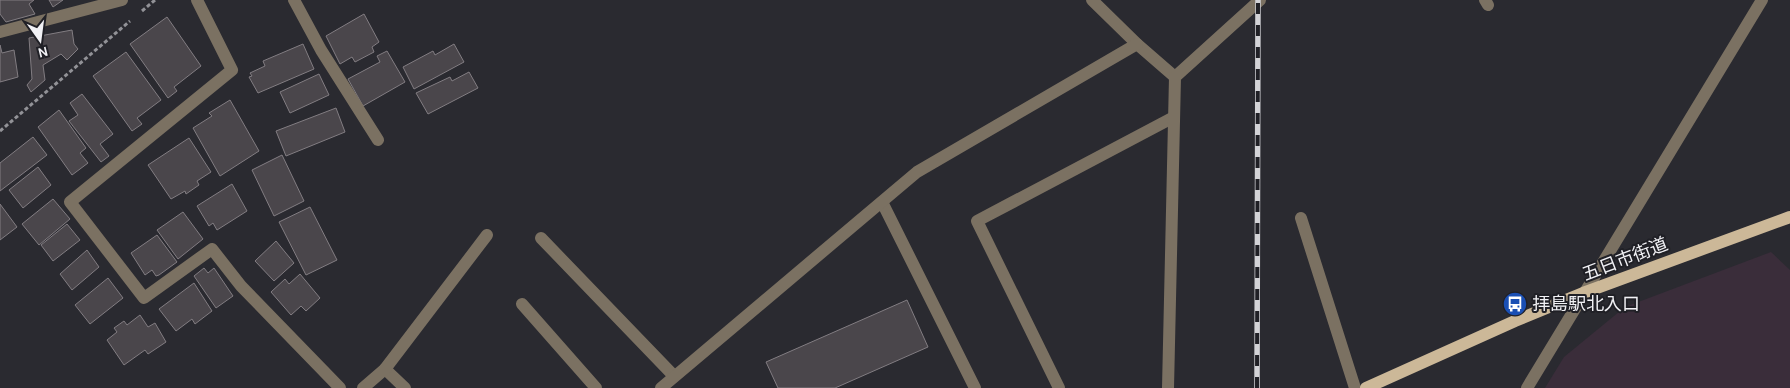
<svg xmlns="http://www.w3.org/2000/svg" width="1790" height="388" font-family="Karla,'Noto Sans JP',sans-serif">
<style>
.commercial{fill:#3a2d3a}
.building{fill:#4a464b;stroke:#827d82}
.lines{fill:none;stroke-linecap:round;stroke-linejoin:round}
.path{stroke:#929297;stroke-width:3;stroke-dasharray:4 2.5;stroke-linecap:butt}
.minor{stroke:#7b7162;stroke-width:12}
.major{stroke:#ccb898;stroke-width:12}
.rail-casing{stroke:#d3d3d7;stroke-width:5.5}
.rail{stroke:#202026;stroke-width:4;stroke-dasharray:11;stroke-linecap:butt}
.labels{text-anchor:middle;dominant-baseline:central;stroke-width:4;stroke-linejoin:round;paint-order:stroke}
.street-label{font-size:18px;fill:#f1f1f5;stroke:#202026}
.poi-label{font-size:18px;fill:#f1f1f5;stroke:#202026;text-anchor:start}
</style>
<rect width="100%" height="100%" fill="#2a2a30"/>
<path class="commercial" d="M1771,252l19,18v118h-245l19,-31 61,-50z"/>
<g class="building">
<path d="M0,0h34l-5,4 6,10 -29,8 -6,-8z"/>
<path d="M49,0h14l-10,7z"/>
<path d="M364,14l15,28 -7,5 2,5 -19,10 -3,-5 -12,7 -14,-28z"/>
<path d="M167,17l34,49 -27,21 3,4 -9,7 -38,-54z"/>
<path d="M72,30l2,14 4,5 -11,11 -6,-6 -18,11 2,15 -14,12 -4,-7 5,-6 -3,-41z"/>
<path d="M303,44l11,25 -56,24 -9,-16 3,-1 -2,-3 15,-7 -2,-5z"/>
<path d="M454,44l10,18 -50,27 -11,-22 30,-16 2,4z"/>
<path d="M0,45l2,8 12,-3 4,27 -18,5z"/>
<path d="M387,51l18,31 -42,24 -15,-27 32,-17 -3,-6z"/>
<path d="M126,52l35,48 -24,18 5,6 -10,7 -39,-55z"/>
<path d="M469,72l9,16 -50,26 -12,-21 34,-16 2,4z"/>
<path d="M319,74l10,21 -39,18 -10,-21z"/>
<path d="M82,94l31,40 -13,10 9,12 -8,6 -32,-41 9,-6 -8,-12z"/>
<path d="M230,100l29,51 -39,25 -27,-48 19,-12 -3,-3z"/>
<path d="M336,108l9,24 -59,24 -10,-25z"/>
<path d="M59,110l27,38 -6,5 8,10 -16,12 -34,-48z"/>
<path d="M33,137l14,18 -47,36v-28z"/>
<path d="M189,138l22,34 -14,9 2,4 -13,9 -1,-3 -14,8 -23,-34z"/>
<path d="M282,155l22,46 -30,15 -22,-46z"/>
<path d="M38,167l13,18 -28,23 -14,-18z"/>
<path d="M232,184l15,27 -30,19 -4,-7 -4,3 -12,-20z"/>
<path d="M53,199l17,20 -31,26 -17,-21z"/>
<path d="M0,204l17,23 -17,13z"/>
<path d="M310,207l27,53 -31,15 -27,-53z"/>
<path d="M183,212l20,27 -25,20 -21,-29z"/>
<path d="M67,224l13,16 -27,21 -12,-16z"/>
<path d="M157,235l20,27 -18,13 -3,1 -4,-6 -7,5 -14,-22z"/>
<path d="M276,241l18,22 -20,18 -19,-20z"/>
<path d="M87,250l12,17 -27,23 -12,-16z"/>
<path d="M204,268l4,5 6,-5 19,28 -17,12 -22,-32z"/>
<path d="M300,274l20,24 -14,13 -5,-5 -10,9 -20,-23 14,-13 4,5z"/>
<path d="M108,278l15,20 -33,26 -15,-19z"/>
<path d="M194,283l18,28 -17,13 -3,-5 -16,12 -17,-22z"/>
<path d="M907,300l21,47 -93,41h-57l-12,-26z"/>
<path d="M140,315l8,12 7,-4 11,19 -18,12 -3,-4 -21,15 -17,-25 10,-8 -3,-4 10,-7 3,4z"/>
</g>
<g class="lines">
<g class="path">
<path d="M142,11l13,-11"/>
<path d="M0,131l130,-110"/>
</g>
<g class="minor">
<path d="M197,0l35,70 -162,132 74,96 68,-49 29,37 99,102"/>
<path d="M294,0l27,50 57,90"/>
<path d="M1092,0l45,44 38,33"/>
<path d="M1485,0l3,5"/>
<path d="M0,32l122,-32"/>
<path d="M882,202l93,186"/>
<path d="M1301,218l54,170"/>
<path d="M541,238l133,138"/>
<path d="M522,304l74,84"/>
<path d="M385,369l20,19"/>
<path d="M363,388l22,-19 102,-134"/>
<path d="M661,388l256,-216 220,-128"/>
<path d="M1059,388l-82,-167 197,-104"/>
<path d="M1168,388l7,-311 85,-77"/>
<path d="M1527,388l235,-388"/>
</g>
<path class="major" d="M1366,388l149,-67 68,-28 207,-76"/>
<g class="rail-casing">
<path id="rail" d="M1257,388l1,-388"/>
</g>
<use href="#rail" class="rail"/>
</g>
<defs>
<g id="bus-disc" transform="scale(1.25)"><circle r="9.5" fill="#1a4fb4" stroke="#202026"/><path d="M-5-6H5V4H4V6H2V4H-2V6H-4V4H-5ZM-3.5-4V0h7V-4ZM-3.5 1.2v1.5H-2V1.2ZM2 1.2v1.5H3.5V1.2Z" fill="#fff"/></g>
</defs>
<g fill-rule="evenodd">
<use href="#bus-disc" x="1515" y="304"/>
</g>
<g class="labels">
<g class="street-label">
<text transform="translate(1625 259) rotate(-21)">五日市街道</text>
</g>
<g class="poi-label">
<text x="1532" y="304">拝島駅北入口</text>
</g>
</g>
<g transform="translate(40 40) rotate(166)" stroke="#202026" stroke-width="4" paint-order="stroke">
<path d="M0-4L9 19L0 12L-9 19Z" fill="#f1f1f5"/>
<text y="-8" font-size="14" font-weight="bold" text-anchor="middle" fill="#f1f1f5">N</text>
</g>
</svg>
